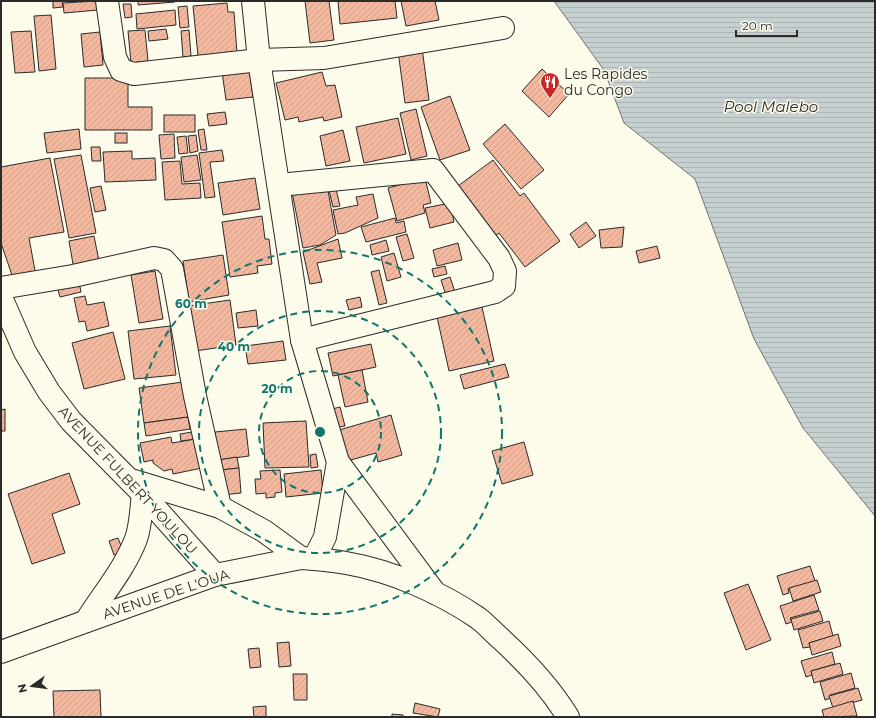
<svg xmlns="http://www.w3.org/2000/svg" width="876" height="718" font-family="Montserrat,sans-serif">
<style>
.water{fill:url(#water-rules);stroke:#74746e}
.building{fill:url(#building-hatch);stroke:#2b2b2b}
.lines{fill:none;stroke-linecap:round;stroke-linejoin:round}
.minor-casing{stroke:#2b2b2b;stroke-width:24}
.major-casing{stroke:#2b2b2b;stroke-width:24}
.minor{stroke:#fdfbea;stroke-width:22}
.major{stroke:#fdfbea;stroke-width:22}
.ring{fill:none;stroke:#0f766e;stroke-width:2;stroke-dasharray:7 5}
.labels{text-anchor:middle;dominant-baseline:central;stroke-width:3;stroke-linejoin:round;paint-order:stroke}
.poi-label{font-size:14px;fill:#2b2b2b;stroke:#fdfbea;text-anchor:start}
.street-label{font-size:14px;fill:#2b2b2b;stroke:#fdfbea}
.water-label{font-size:15px;font-style:italic;fill:#2b2b2b;stroke:#fdfbea}
.centre{fill:#0f766e;stroke:#fdfbea;stroke-width:2}
.ring-label{font-size:12px;text-anchor:middle;font-weight:bold;fill:#0f766e;stroke:#fdfbea;stroke-width:3;stroke-linejoin:round;paint-order:stroke}
</style>
<defs>
<pattern id="water-rules" width="6" height="5" patternUnits="userSpaceOnUse"><rect width="6" height="5" fill="#c7d0d0"/><path d="M0 2.5h6" fill="none" stroke="#abb3b3"/></pattern>
<pattern id="building-hatch" width="6" height="6" patternUnits="userSpaceOnUse"><rect width="6" height="6" fill="#f2b8a0"/><path d="M-1 1l2-2M0 6l6-6M5 7l2-2" fill="none" stroke="#d09e8a"/></pattern>
</defs>
<rect width="100%" height="100%" fill="#fdfbea"/>
<path class="water" d="M554,1h321v515l-72,-88 -49,-89 -59,-160 -71,-56 -20,-53z"/>
<g class="building">
<path d="M53,1h9l1,6 -10,1z"/>
<path d="M97,1l1,9 -34,3 -1,-10z"/>
<path d="M138,1h36l1,1 -37,3z"/>
<path d="M305,1h24l5,39 -24,3z"/>
<path d="M338,1h57l2,17 -57,6z"/>
<path d="M401,1h34l4,19 -33,6z"/>
<path d="M227,3l1,9h6l3,41 -39,3 -5,-50z"/>
<path d="M123,4h8l1,13 -7,1z"/>
<path d="M187,6l2,21 -9,1 -2,-21z"/>
<path d="M175,10l1,15 -39,4 -1,-15z"/>
<path d="M51,15l5,54 -17,2 -5,-55z"/>
<path d="M166,29l2,10 -19,2 -1,-10z"/>
<path d="M145,30l3,31 -17,2 -3,-32z"/>
<path d="M189,30l2,26 -8,1 -2,-26z"/>
<path d="M31,31l4,41 -20,1 -4,-41z"/>
<path d="M100,32l3,33 -19,2 -3,-33z"/>
<path d="M422,48l7,52 -24,3 -7,-52z"/>
<path d="M249,68l4,29 -27,3 -4,-28z"/>
<path d="M542,69l27,25 -20,23 -27,-26z"/>
<path d="M322,72l4,14 9,-1 7,32 -18,4 -1,-4 -24,5 -1,-5 -13,3 -9,-37z"/>
<path d="M85,78h43v29h24v23h-67z"/>
<path d="M450,96l20,54 -30,10 -19,-53z"/>
<path d="M416,109l11,47 -16,4 -11,-47z"/>
<path d="M225,112l2,12 -18,2 -2,-12z"/>
<rect x="164" y="115" width="31" height="17"/>
<path d="M398,118l8,36 -42,9 -8,-36z"/>
<path d="M505,124l39,46 -23,19 -38,-45z"/>
<path d="M79,129l2,20 -34,4 -3,-20z"/>
<path d="M204,129l3,21h-6l-3,-20z"/>
<path d="M343,130l7,31 -24,5 -6,-30z"/>
<rect x="115" y="133" width="12" height="10"/>
<path d="M174,134l1,24 -14,1 -2,-24z"/>
<path d="M196,135l2,16 -8,2 -2,-17z"/>
<path d="M186,136l2,17 -9,1 -2,-17z"/>
<path d="M91,147h9l1,14h-9z"/>
<path d="M222,150l2,11 -14,1 5,35 -10,1 -6,-45z"/>
<path d="M132,151v8l23,-1 1,22 -51,2 -2,-30z"/>
<path d="M81,155l15,78 -27,5 -15,-79z"/>
<path d="M197,155l4,25 -17,2 -3,-25z"/>
<path d="M50,158l14,74 -35,6 7,38 -22,5 -13,-38v-76z"/>
<path d="M493,160l27,36 4,-3 36,48 -35,26 -26,-34 -4,3 -37,-50z"/>
<path d="M180,161l2,23 18,-1 1,15 -36,2 -3,-38z"/>
<path d="M255,178l5,31 -37,6 -5,-32z"/>
<path d="M425,178l6,25 -8,2 2,8 -28,8 -9,-33z"/>
<path d="M327,185l9,50 -16,10 -17,3 -11,-56z"/>
<path d="M101,186l5,24 -11,2 -5,-24z"/>
<path d="M336,189l4,17 -7,1 -4,-17z"/>
<path d="M373,194l5,24 -33,15 -7,1 -5,-24 25,-5 -2,-8z"/>
<path d="M450,203l4,19 -24,6 -5,-20z"/>
<path d="M262,216l3,23h4l3,25 -15,2 1,7 -28,4 -8,-55z"/>
<path d="M395,218l1,5 8,-2 2,11 -40,10 -5,-15z"/>
<path d="M586,222l10,14 -17,12 -9,-14z"/>
<path d="M624,227l-2,20 -21,1 -2,-18z"/>
<path d="M407,234l7,24 -11,3 -7,-24z"/>
<path d="M94,236l6,30 -26,4 -5,-29z"/>
<path d="M338,239l4,19 -25,5 5,19 -12,2 -7,-32z"/>
<path d="M386,240l3,11 -17,4 -2,-10z"/>
<path d="M458,243l4,17 -25,6 -4,-16z"/>
<path d="M657,246l3,12 -21,5 -3,-12z"/>
<path d="M394,253l7,24 -14,4 -6,-24z"/>
<path d="M223,255l6,40 -40,7 -6,-41z"/>
<path d="M445,266l2,8 -13,3 -2,-8z"/>
<path d="M379,270l8,33 -8,2 -8,-33z"/>
<path d="M155,271l8,48 -24,4 -8,-48z"/>
<path d="M450,277l6,18 -9,3 -6,-18z"/>
<path d="M79,282l2,10 -21,5 -3,-11z"/>
<path d="M85,296l2,9 17,-3 5,24 -22,5 -2,-10 -6,1 -5,-24z"/>
<path d="M360,297l2,10 -13,3 -3,-10z"/>
<path d="M230,300l6,45 -41,6 -7,-45z"/>
<path d="M482,307l12,54 -45,10 -12,-54z"/>
<path d="M256,310l2,16 -20,2 -2,-15z"/>
<path d="M170,326l6,49 -42,4 -6,-48z"/>
<path d="M113,332l12,47 -41,10 -12,-46z"/>
<path d="M283,341l3,19 -38,4 -3,-18z"/>
<path d="M371,344l5,23 -43,9 -5,-23z"/>
<path d="M505,364l4,13 -45,12 -4,-14z"/>
<path d="M362,370l6,32 -23,5 -7,-32z"/>
<path d="M183,382l5,35 -44,6 -5,-35z"/>
<path d="M340,407l5,19 -12,2 -5,-18z"/>
<path d="M5,409v22h-4v-21z"/>
<path d="M391,415l11,40 -24,7 -2,-9 -29,8 -8,-31z"/>
<path d="M188,417l2,12 -44,7 -2,-13z"/>
<path d="M306,421l3,46 -44,1 -2,-45z"/>
<path d="M246,429l3,27 -31,4 -3,-28z"/>
<path d="M198,431l-2,8 -15,2 -1,-7z"/>
<path d="M171,437l1,6 24,-4 6,29 -29,6 -1,-5 -8,2 -11,-8v-3l-9,2 -4,-19z"/>
<path d="M524,442l9,33 -31,9 -10,-33z"/>
<path d="M316,454l2,13 -7,1 -1,-13z"/>
<path d="M237,457l2,11 -19,2 -2,-10z"/>
<path d="M239,468l2,25 -19,2 -2,-25z"/>
<path d="M280,470l2,22 -7,1v4l-9,1v-5l-10,1 -1,-15h6l-1,-8z"/>
<path d="M321,470l2,23 -37,4 -2,-23z"/>
<path d="M69,473l11,31 -28,10 13,39 -33,11 -24,-70z"/>
<path d="M118,538l5,13 -9,4 -5,-14z"/>
<path d="M810,566l5,15 -27,8 1,4 -6,2 -6,-19z"/>
<path d="M817,580l4,12 -28,9 -4,-13z"/>
<path d="M748,584l23,56 -25,10 -22,-57z"/>
<path d="M814,595l5,15 -29,8 2,4 -6,2 -6,-18z"/>
<path d="M820,611l3,10 -29,9 -3,-11z"/>
<path d="M829,621l4,15 -24,7 1,4 -7,1 -5,-18z"/>
<path d="M838,634l3,12 -29,9 -3,-12z"/>
<path d="M289,642l2,24 -12,1 -2,-24z"/>
<path d="M259,648l2,19 -11,1 -2,-19z"/>
<path d="M832,652l3,12 -24,7 1,4 -6,2 -5,-16z"/>
<path d="M840,663l3,11 -29,9 -3,-12z"/>
<path d="M851,673l4,15 -25,7 1,3 -6,2 -5,-18z"/>
<path d="M293,674h14v26h-13z"/>
<path d="M858,688l4,12 -29,8 -4,-12z"/>
<path d="M100,690l1,27h-47l-1,-26z"/>
<path d="M853,701l4,15 -33,1 -2,-7z"/>
<path d="M415,703l25,6 -2,8 -25,-4z"/>
<path d="M266,706v11h-12l-1,-10z"/>
<path d="M392,714l11,1v2h-11z"/>
</g>
<g class="lines">
<g class="minor-casing">
<g id="minor">
<path d="M107,1l8,56 6,13 13,4 125,-14 65,-2 179,-30"/>
<path d="M253,1l6,59 43,280 36,122 97,131"/>
<path d="M279,185l154,-15 66,88 6,13 -1,15 -9,6 -193,48"/>
<path d="M1,288l72,-12 81,-18 10,2 8,9 23,127 25,111"/>
<path d="M314,559l11,-22 13,-75"/>
</g>
</g>
<g class="major-casing">
<g id="major">
<path d="M1,297l24,55 24,40 22,29 72,73 72,81"/>
<path d="M131,480l89,27 44,24 37,27"/>
<path d="M86,621c17,-27 39,-53 50,-82 5,-14 5,-30 7,-45"/>
<path d="M1,652l214,-77 86,-17c15,1 30,2 45,5 46,8 94,29 132,55 8,6 15,14 23,21 25,23 49,48 67,78"/>
</g>
</g>
<use href="#minor" class="minor"/>
<use href="#major" class="major"/>
</g>
<g class="ring">
<circle cx="320" cy="432" r="61"/>
<circle cx="320" cy="432" r="121"/>
<circle cx="320" cy="432" r="182"/>
</g>
<defs>
<g id="restaurant-pin" transform="scale(1)"><path d="M0 17L-7.5 6A9.5 9.5 0 1 1 7.5 6Z" fill="#c62828" stroke="#fdfbea"/><path d="M-5-6h1v4h1v-4h1v4h1v-4h1v5L-1.5 .5V6h-2V.5L-5-1ZM5-6V6H3V1.5H1.5Q1.5-4 5-6Z" fill="#fff"/></g>
</defs>
<g fill-rule="evenodd">
<use href="#restaurant-pin" x="550" y="82"/>
</g>
<g class="labels">
<g class="poi-label">
<text x="564" y="74">Les Rapides<tspan x="564" dy="16">du Congo</tspan></text>
</g>
<g class="street-label">
<text transform="translate(128 480) rotate(47)">AVENUE FULBERT YOULOU</text>
<text transform="translate(166 594) rotate(-18)">AVENUE DE L'OUA</text>
</g>
<g class="water-label">
<text x="771" y="106">Pool Malebo</text>
</g>
</g>
<circle cx="320" cy="432" r="6" class="centre"/>
<g class="ring-label">
<text x="191" y="308">60 m</text>
<text x="234" y="351">40 m</text>
<text x="277" y="393">20 m</text>
</g>
<rect width="876" height="718" fill="none" stroke="#2b2b2b" stroke-width="4"/>
<g transform="translate(32 686) rotate(256)" stroke="#fdfbea" stroke-width="3" paint-order="stroke">
<path d="M0-3L7 15L0 10L-7 15Z" fill="#2b2b2b"/>
<text y="-6" font-size="11" font-weight="bold" text-anchor="middle" fill="#2b2b2b">N</text>
</g>
<path d="M736 30v6h61v-6" fill="none" stroke="#2b2b2b" stroke-width="2"/>
<text x="742" y="30" font-size="12" fill="#2b2b2b" stroke="#fdfbea" stroke-width="3" paint-order="stroke">20 m</text>
</svg>
